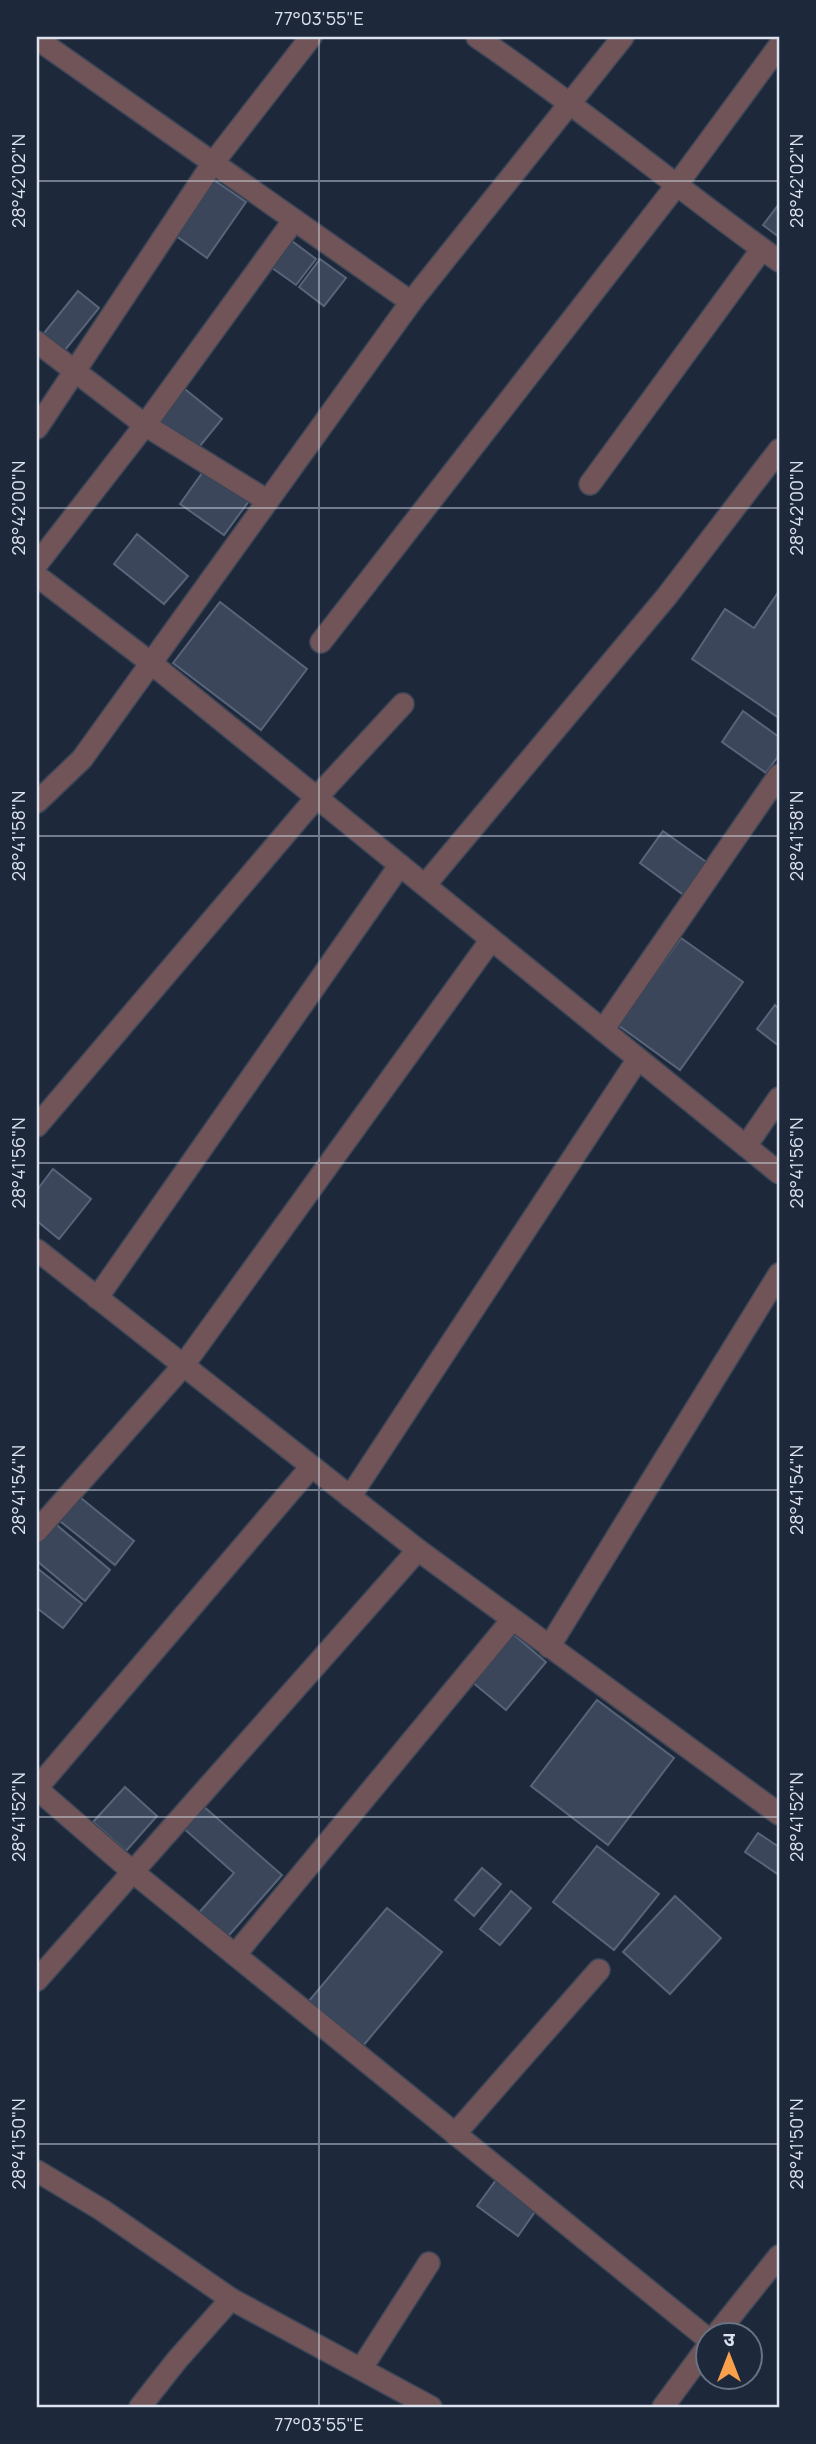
<svg xmlns="http://www.w3.org/2000/svg" width="816" height="2444" font-family="Manrope,'Noto Sans Devanagari',sans-serif">
<style>
.building{fill:#3b465b;stroke:#586479;stroke-width:2}
.lines{fill:none;stroke-linecap:round;stroke-linejoin:round}
.minor-casing{stroke:#3c4658;stroke-width:24}
.minor{stroke:#705457;stroke-width:21}
.ticks{fill:none;stroke:#dce3ef;stroke-width:2;stroke-opacity:0.45}
.neatline{fill:none;stroke:#dce3ef;stroke-width:2.5}
.ticks-label{font-size:18px;text-anchor:middle;fill:#dce3ef}
</style>
<rect width="100%" height="100%" fill="#1e283b"/>
<g class="building">
<path d="M211,178l35,24 -39,56 -35,-25z"/>
<path d="M779,204v33l-16,-12z"/>
<path d="M288,238l28,21 -20,26 -28,-20z"/>
<path d="M320,259l26,19 -22,28 -25,-19z"/>
<path d="M78,291l21,17 -38,47 -21,-17z"/>
<path d="M181,386l41,33 -27,33 -41,-33z"/>
<path d="M205,469l44,32 -25,34 -44,-31z"/>
<path d="M137,534l51,42 -24,28 -50,-40z"/>
<path d="M779,591v127l-87,-59 33,-50 29,19z"/>
<path d="M220,602l87,67 -46,61 -88,-67z"/>
<path d="M743,711l36,26v18l-13,18 -44,-31z"/>
<path d="M663,831l46,33 -24,32 -45,-33z"/>
<path d="M681,938l62,44 -63,88 -62,-45z"/>
<path d="M775,1005l4,4v37l-22,-17z"/>
<path d="M53,1169l38,30 -32,40 -22,-18v-31z"/>
<path d="M76,1494l58,47 -19,24 -59,-47z"/>
<path d="M52,1521l58,49 -25,31 -48,-40v-22z"/>
<path d="M37,1568l45,36 -19,24 -26,-20z"/>
<path d="M513,1634l33,28 -40,48 -34,-28z"/>
<path d="M597,1700l77,58 -66,87 -77,-59z"/>
<path d="M125,1787l32,29 -31,35 -33,-29z"/>
<path d="M202,1805l80,70 -58,66 -28,-25 38,-43 -52,-46z"/>
<path d="M758,1833l21,14v28l-34,-23z"/>
<path d="M597,1846l62,48 -45,56 -61,-48z"/>
<path d="M482,1868l19,16 -27,32 -19,-16z"/>
<path d="M511,1891l20,17 -31,37 -20,-16z"/>
<path d="M675,1896l46,42 -51,56 -47,-42z"/>
<path d="M387,1908l55,44 -80,95 -54,-45z"/>
<path d="M499,2176l40,30 -21,30 -41,-30z"/>
</g>
<g class="lines">
<g class="minor-casing">
<g id="minor">
<path d="M477,37c104,71 200,151 302,224"/>
<path d="M37,39l374,263"/>
<path d="M37,342l108,83 123,76"/>
<path d="M37,428l176,-265 98,-126"/>
<path d="M590,484l172,-235"/>
<path d="M37,564l108,-139 149,-205"/>
<path d="M37,576l114,87 628,510"/>
<path d="M321,642l355,-456 103,-140"/>
<path d="M37,802l45,-43 329,-457 212,-265"/>
<path d="M425,885l242,-289 112,-146"/>
<path d="M603,1030l176,-255"/>
<path d="M37,1126l279,-328 87,-94"/>
<path d="M746,1146l33,-48"/>
<path d="M37,1250l381,300 361,264"/>
<path d="M97,1298l303,-433"/>
<path d="M350,1497l288,-438"/>
<path d="M37,1531l146,-165 308,-426"/>
<path d="M549,1647l230,-373"/>
<path d="M37,1788l274,-321"/>
<path d="M37,1789l96,83 575,467"/>
<path d="M235,1955l277,-335"/>
<path d="M37,1980l381,-430"/>
<path d="M455,2134l144,-164"/>
<path d="M37,2171l65,39 129,89 200,108"/>
<path d="M715,2336l64,-80"/>
<path d="M361,2369l68,-106"/>
<path d="M140,2407l37,-47 54,-61"/>
<path d="M663,2407l45,-61"/>
</g>
</g>
<use href="#minor" class="minor"/>
</g>
<path class="ticks" d="M319,37v2370M37,181h742M37,508h742M37,836h742M37,1163h742M37,1490h742M37,1817h742M37,2144h742"/>
<rect width="816" height="2444" fill="none" stroke="#1e283b" stroke-width="77"/>
<g transform="translate(729 2356)"><circle r="33" fill="#1e283b" stroke="#6a7383" stroke-width="2"/>
<path d="M0-5L12 26L0 18L-12 26Z" fill="#f9a04c"/>
<text y="-10" font-size="19" font-weight="bold" text-anchor="middle" fill="#dce3ef">उ</text>
</g>
<rect x="38" y="38" width="740" height="2368" class="neatline"/>
<g class="ticks-label">
<text x="319" y="25">77°03'55"E</text>
<text transform="translate(19 181) rotate(-90)" y="6">28°42'02"N</text>
<text transform="translate(797 181) rotate(-90)" y="6">28°42'02"N</text>
<text transform="translate(19 508) rotate(-90)" y="6">28°42'00"N</text>
<text transform="translate(797 508) rotate(-90)" y="6">28°42'00"N</text>
<text transform="translate(19 836) rotate(-90)" y="6">28°41'58"N</text>
<text transform="translate(797 836) rotate(-90)" y="6">28°41'58"N</text>
<text transform="translate(19 1163) rotate(-90)" y="6">28°41'56"N</text>
<text transform="translate(797 1163) rotate(-90)" y="6">28°41'56"N</text>
<text transform="translate(19 1490) rotate(-90)" y="6">28°41'54"N</text>
<text transform="translate(797 1490) rotate(-90)" y="6">28°41'54"N</text>
<text transform="translate(19 1817) rotate(-90)" y="6">28°41'52"N</text>
<text transform="translate(797 1817) rotate(-90)" y="6">28°41'52"N</text>
<text transform="translate(19 2144) rotate(-90)" y="6">28°41'50"N</text>
<text transform="translate(797 2144) rotate(-90)" y="6">28°41'50"N</text>
<text x="319" y="2431">77°03'55"E</text>
</g>
</svg>
